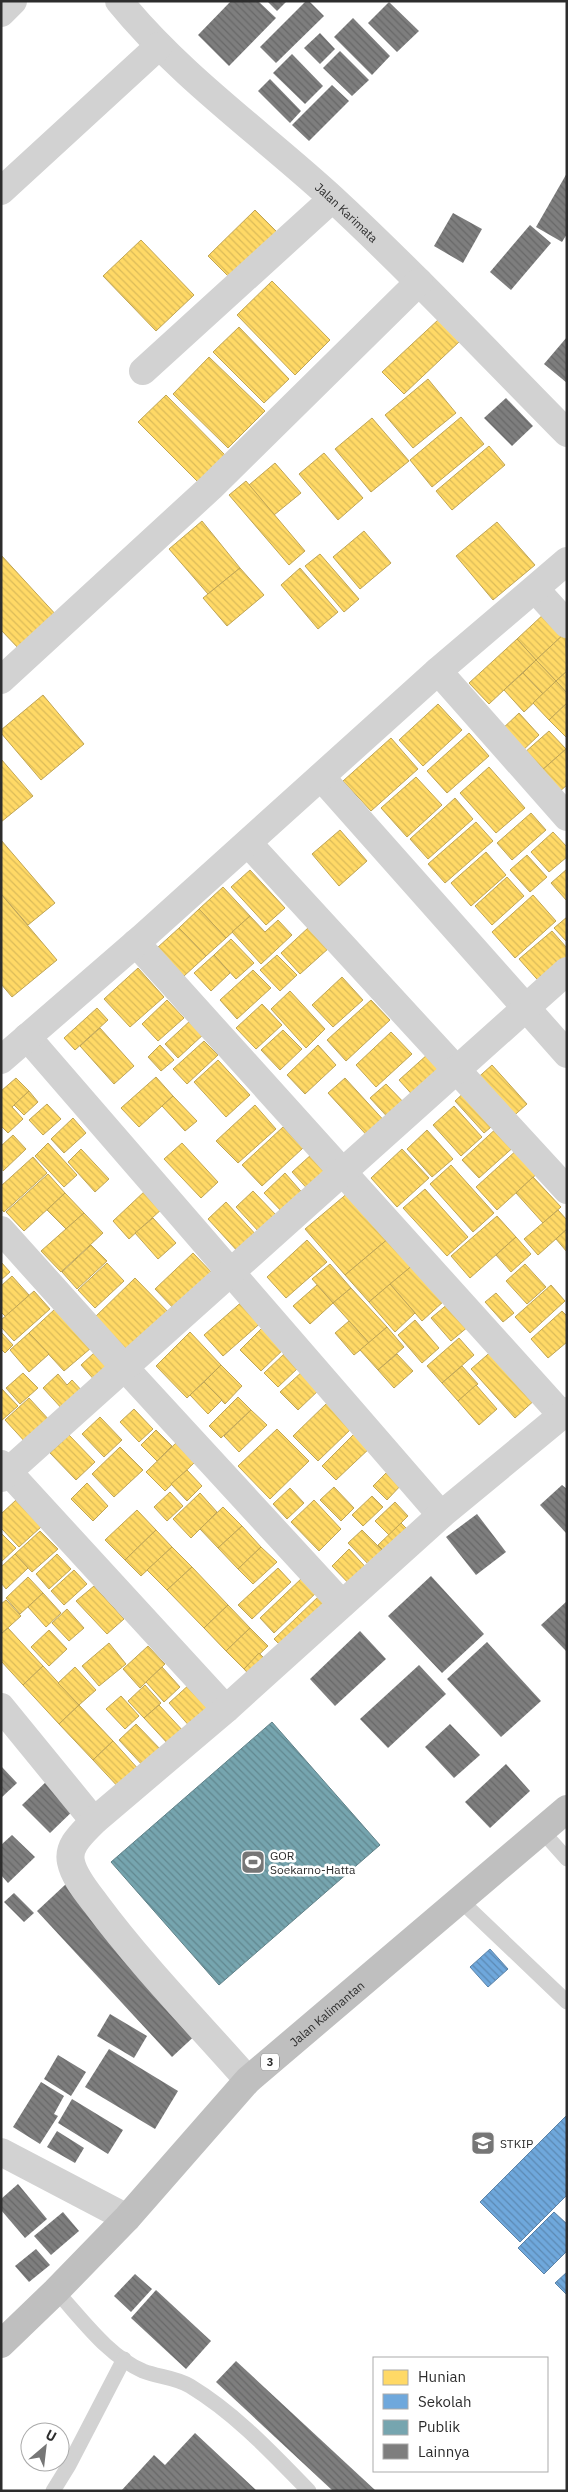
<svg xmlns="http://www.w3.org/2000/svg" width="568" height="2492" font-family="'IBM Plex Sans',sans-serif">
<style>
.homes{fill:url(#homes-back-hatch);stroke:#c0a555}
.schools{fill:url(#schools-back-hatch);stroke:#5b83a8}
.public{fill:url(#public-back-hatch);stroke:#608188}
.building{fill:url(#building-back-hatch)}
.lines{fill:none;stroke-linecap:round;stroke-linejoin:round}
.lane{stroke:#d2d2d2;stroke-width:15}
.street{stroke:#d2d2d2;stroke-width:28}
.highway{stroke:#bfbfbf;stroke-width:28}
.labels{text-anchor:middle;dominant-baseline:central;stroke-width:5;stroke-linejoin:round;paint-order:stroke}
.shield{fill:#fff;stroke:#6c6c6c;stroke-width:1}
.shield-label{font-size:11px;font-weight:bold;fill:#2d2d2d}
.street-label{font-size:12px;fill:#2d2d2d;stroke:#fff}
.poi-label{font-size:12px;fill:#2d2d2d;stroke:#fff;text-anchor:start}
</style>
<defs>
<pattern id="homes-back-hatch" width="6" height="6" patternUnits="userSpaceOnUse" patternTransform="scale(1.25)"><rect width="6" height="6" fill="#ffd966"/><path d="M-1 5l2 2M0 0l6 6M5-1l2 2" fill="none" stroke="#dbbb59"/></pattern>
<pattern id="schools-back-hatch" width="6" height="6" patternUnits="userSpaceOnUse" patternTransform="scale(1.25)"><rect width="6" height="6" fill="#6fa8dc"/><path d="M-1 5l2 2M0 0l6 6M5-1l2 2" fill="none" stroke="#5c89b3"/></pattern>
<pattern id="public-back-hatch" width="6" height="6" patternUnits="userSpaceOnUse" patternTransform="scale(1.25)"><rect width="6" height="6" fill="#76a5af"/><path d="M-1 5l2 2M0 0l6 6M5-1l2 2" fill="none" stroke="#61878f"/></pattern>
<pattern id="building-back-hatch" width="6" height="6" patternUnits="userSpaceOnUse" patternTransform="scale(1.25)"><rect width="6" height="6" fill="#7e7e7e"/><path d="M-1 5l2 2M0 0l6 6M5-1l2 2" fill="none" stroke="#686868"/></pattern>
</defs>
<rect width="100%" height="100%" fill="#fff"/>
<g class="homes">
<path d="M255,210l25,25 -47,46 -25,-25z"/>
<path d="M141,240l53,55 -38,36 -53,-55z"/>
<path d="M272,281l58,59 -35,35 -58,-60z"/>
<path d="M439,319l21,22 -56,53 -22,-22z"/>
<path d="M239,327l50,52 -25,24 -51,-51z"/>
<path d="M209,357l56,54 -37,37 -55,-54z"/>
<path d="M428,379l28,34 -43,35 -28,-33z"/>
<path d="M166,395l59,60 -27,27 -60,-60z"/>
<path d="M461,417l23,27 -52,43 -22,-27z"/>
<path d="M372,418l37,43 -38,31 -36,-43z"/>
<path d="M489,446l16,19 -53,45 -16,-19z"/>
<path d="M324,453l39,45 -25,22 -39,-46z"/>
<path d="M275,463l26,30 -27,22 -25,-30z"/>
<path d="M246,481l59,70 -16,14 -60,-70z"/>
<path d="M202,521l38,47 -32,26 -39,-45z"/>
<path d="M497,522l38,43 -42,35 -37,-44z"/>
<path d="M364,531l27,32 -31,26 -27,-32z"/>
<path d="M320,554l39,45 -15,13 -39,-46z"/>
<path d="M1,555l57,62 -37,34 -20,-21z"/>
<path d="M240,568l24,27 -37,31 -24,-28z"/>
<path d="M300,568l38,44 -20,17 -37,-44z"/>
<path d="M546,612l19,21 -29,27 -19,-21z"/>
<path d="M565,633l2,38 -11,10 -20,-21z"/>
<path d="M517,639l19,21 -47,44 -20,-21z"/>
<path d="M536,660l20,21 -13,13 -20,-21z"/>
<path d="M567,671v22l-11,-12z"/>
<path d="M523,673l20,21 -19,18 -20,-22z"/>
<path d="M556,681l11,12v10l-18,17 -16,-17z"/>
<path d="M43,695l41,49 -43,36 -40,-47v-3z"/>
<path d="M567,703v35l-18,-18z"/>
<path d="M438,704l24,26 -39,36 -24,-26z"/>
<path d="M519,713l20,22 -20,19 -20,-22z"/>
<path d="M549,731l17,18 -26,23 -16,-19z"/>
<path d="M469,733l20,23 -42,37 -20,-22z"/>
<path d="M391,738l27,31 -47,42 -28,-30z"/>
<path d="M566,749l1,36 -8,7 -19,-20z"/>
<path d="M1,759l32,37 -32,26z"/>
<path d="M489,767l36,41 -29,25 -36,-40z"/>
<path d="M416,777l26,28 -35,32 -26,-29z"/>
<path d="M455,798l18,21 -45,40 -18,-20z"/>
<path d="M531,813l15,17 -34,30 -15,-17z"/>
<path d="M476,822l17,19 -48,42 -17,-19z"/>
<path d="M340,830l27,31 -28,25 -27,-32z"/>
<path d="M553,832l14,15v10l-18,15 -18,-20z"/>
<path d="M1,840l54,63 -27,22 -27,-31z"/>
<path d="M486,852l20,23 -35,31 -20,-23z"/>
<path d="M527,855l20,22 -17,15 -20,-22z"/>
<path d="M567,869v32l-16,-18z"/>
<path d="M250,870l35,38 -19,17 -35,-38z"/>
<path d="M507,877l17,19 -32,29 -17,-19z"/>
<path d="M223,887l27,29 -24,22 -27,-29z"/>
<path d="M1,894l56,66 -45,37 -11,-13z"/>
<path d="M533,895l23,26 -41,37 -23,-26z"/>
<path d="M199,909l27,29 -20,18 -27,-28z"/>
<path d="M250,916l15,16 13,-12 14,15 -31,29 -29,-32z"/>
<path d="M567,917v25l-13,-14z"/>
<path d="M309,927l20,21 -29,26 -19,-21z"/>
<path d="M179,928l27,28 -22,20 -27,-28z"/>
<path d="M552,931l15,17v19l-23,20 -25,-28z"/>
<path d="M231,939l23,24 -18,16 -22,-24z"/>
<path d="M214,955l16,18 -19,18 -17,-18z"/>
<path d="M277,955l20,20 -17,16 -20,-21z"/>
<path d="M138,968l26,29 -34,30 -26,-28z"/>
<path d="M253,970l18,18 -34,31 -17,-19z"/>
<path d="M342,977l21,23 -30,27 -21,-22z"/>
<path d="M290,991l35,38 -19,19 -35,-39z"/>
<path d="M167,1000l17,18 -26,23 -16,-17z"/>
<path d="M371,1000l19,20 -44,41 -19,-21z"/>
<path d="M262,1004l20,21 -26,24 -20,-21z"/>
<path d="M97,1008l11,12 -33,30 -11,-12z"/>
<path d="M192,1019l13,14 -27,25 -13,-14z"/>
<path d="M100,1028l34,38 -20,18 -34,-38z"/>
<path d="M283,1030l19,19 -22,21 -19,-20z"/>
<path d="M391,1032l21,22 -36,33 -20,-22z"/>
<path d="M204,1041l14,14 -31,29 -14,-15z"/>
<path d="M160,1045l14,15 -13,11 -13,-14z"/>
<path d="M318,1045l18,20 -31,29 -18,-19z"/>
<path d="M428,1054l18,19 -29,27 -18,-20z"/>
<path d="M218,1060l32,35 -24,22 -32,-35z"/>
<path d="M492,1065l35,39 -19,17 -35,-39z"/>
<path d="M156,1077l17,19 -34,31 -18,-19z"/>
<path d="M16,1078l13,13 -17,16 11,12 -15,14 -7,-7v-35z"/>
<path d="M345,1078l43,47 -16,16 -44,-48z"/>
<path d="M386,1084l23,24 -16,15 -23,-25z"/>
<path d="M468,1089l29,33 -13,11 -29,-32z"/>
<path d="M29,1091l9,11 -14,13 -10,-10z"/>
<path d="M173,1096l24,25 -12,10 -23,-25z"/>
<path d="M47,1104l14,15 -18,16 -14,-15z"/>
<path d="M255,1105l21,24 -38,34 -22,-22z"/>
<path d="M454,1106l28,31 -21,19 -28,-31z"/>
<path d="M73,1118l13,15 -22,20 -13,-14z"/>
<path d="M500,1125l17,19 -38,34 -17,-18z"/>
<path d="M283,1127l20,21 -41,38 -20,-21z"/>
<path d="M427,1130l26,29 -21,18 -25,-28z"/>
<path d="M13,1135l13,14 -23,22 -2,-25z"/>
<path d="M48,1143l29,32 -13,12 -29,-31z"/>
<path d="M182,1143l36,39 -17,16 -37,-39z"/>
<path d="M519,1148l21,23 -43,39 -21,-23z"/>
<path d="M81,1149l28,30 -14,13 -27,-30z"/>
<path d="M402,1149l27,29 -32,29 -26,-29z"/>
<path d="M312,1154l21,22 -20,19 -21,-23z"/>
<path d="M33,1157l14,16 -43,39 -3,-3v-23z"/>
<path d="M451,1165l43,48 -21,19 -43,-48z"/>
<path d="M285,1173l21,24 -20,19 -22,-23z"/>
<path d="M48,1174l17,19 -41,38 -18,-19z"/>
<path d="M533,1177l28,30 -18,16 -27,-30z"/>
<path d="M425,1189l43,48 -21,19 -44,-48z"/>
<path d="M146,1190l17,18 -34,31 -16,-18z"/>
<path d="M253,1191l24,25 -18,16 -23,-25z"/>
<path d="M349,1192l40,46 -44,37 -40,-46z"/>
<path d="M65,1193l19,20 -18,16 -19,-19z"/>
<path d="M226,1202l32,35 -18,17 -32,-35z"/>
<path d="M558,1210l9,10v9l-29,26 -14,-16z"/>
<path d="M84,1213l19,20 -42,39 -20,-21z"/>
<path d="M497,1216l19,21 -46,41 -19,-22z"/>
<path d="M153,1218l23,25 -18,16 -23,-26z"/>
<path d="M567,1229v23l-11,-13z"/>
<path d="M516,1237l15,17 -20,18 -15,-17z"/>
<path d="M389,1238l24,27 -44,37 -24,-27z"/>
<path d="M307,1240l20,22 -41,36 -19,-21z"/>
<path d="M91,1245l16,16 -30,28 -15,-17z"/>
<path d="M193,1253l24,25 -39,35 -23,-24z"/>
<path d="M1,1262l9,10 -9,8z"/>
<path d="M107,1263l17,18 -29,27 -17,-18z"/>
<path d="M330,1264l21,24 -18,15 -21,-24z"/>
<path d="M525,1264l21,23 -19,17 -21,-23z"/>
<path d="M413,1265l31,36 -22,20 -32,-37z"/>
<path d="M12,1276l17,19 -23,22 -5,-5v-26z"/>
<path d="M135,1278l38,39 -44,42 -37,-39z"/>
<path d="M390,1284l25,29 -20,19 -26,-30z"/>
<path d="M317,1285l16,18 -23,21 -17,-18z"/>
<path d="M551,1285l14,16 -35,32 -15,-16z"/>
<path d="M351,1288l36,39 -18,16 -36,-40z"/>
<path d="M34,1291l16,18 -36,32 -13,-14v-7z"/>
<path d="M496,1293l18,20 -11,9 -18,-20z"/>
<path d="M245,1299l19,21 -41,36 -19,-21z"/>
<path d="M449,1303l20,23 -18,15 -20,-23z"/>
<path d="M55,1309l36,39 -27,23 -35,-38z"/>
<path d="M562,1311l5,5v26l-19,16 -17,-19z"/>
<path d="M415,1320l24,28 -17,15 -24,-28z"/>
<path d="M349,1321l20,22 -15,12 -19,-22z"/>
<path d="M266,1324l21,22 -26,25 -21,-21z"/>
<path d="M387,1327l17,20 -26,23 -18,-20z"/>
<path d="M1,1332l12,13 -8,8 -4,-4z"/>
<path d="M190,1332l31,33 -34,33 -31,-32z"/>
<path d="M29,1333l20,21 -20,18 -19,-22z"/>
<path d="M459,1338l15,17 -32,28 -15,-17z"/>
<path d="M494,1349l44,48 -23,21 -44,-49z"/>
<path d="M94,1353l17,18 -14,12 -16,-18z"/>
<path d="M284,1354l14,14 -20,19 -14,-14z"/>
<path d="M397,1354l16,17 -19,17 -16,-18z"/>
<path d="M221,1365l21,21 -17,18 -21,-22z"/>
<path d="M462,1366l16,18 -20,17 -16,-18z"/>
<path d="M304,1370l17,18 -23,22 -18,-18z"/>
<path d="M23,1373l15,15 -18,16 -14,-16z"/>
<path d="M58,1374l9,11 5,-5 12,13 -20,18 -21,-23z"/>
<path d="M204,1382l18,18 -14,14 -18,-19z"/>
<path d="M476,1385l21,24 -18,16 -21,-24z"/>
<path d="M1,1388l17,18 -17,15z"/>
<path d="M238,1397l13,13 -30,28 -12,-12z"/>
<path d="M29,1398l22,24 -24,22 -22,-24z"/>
<path d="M327,1403l25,25 -34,33 -25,-25z"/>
<path d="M134,1409l19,20 -14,13 -19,-20z"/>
<path d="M251,1410l16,15 -28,27 -15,-16z"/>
<path d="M100,1417l22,23 -18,17 -22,-23z"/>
<path d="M277,1429l32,32 -39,38 -32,-33z"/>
<path d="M156,1430l16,16 -15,15 -16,-16z"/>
<path d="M357,1431l15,15 -36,34 -14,-14z"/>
<path d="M69,1435l26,27 -19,18 -26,-27z"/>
<path d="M177,1442l18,20 -30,29 -19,-19z"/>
<path d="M120,1447l23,23 -29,27 -22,-23z"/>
<path d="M390,1469l13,14 -16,17 -14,-14z"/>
<path d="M187,1470l15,16 -15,15 -16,-17z"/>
<path d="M87,1483l21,23 -15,15 -22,-22z"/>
<path d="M334,1487l20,21 -13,13 -21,-21z"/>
<path d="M290,1488l14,15 -17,16 -14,-15z"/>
<path d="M170,1492l13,14 -16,15 -13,-14z"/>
<path d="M200,1493l17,19 -26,26 -18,-19z"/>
<path d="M372,1496l11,11 -20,19 -11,-11z"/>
<path d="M16,1500l25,27 -22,20 -18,-19v-14z"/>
<path d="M314,1500l27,29 -22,22 -28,-29z"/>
<path d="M395,1502l13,14 -19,19 -14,-14z"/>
<path d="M223,1507l19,19 -24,22 -18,-19z"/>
<path d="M137,1510l19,20 -31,30 -20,-20z"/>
<path d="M401,1523l11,11 -23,22 -11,-11z"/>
<path d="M242,1526l19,21 -23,22 -20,-21z"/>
<path d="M156,1530l16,17 -31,29 -16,-16z"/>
<path d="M362,1530l23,23 -14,14 -23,-24z"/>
<path d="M40,1531l18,18 -26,23 -17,-18z"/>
<path d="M1,1533l15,15 -15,14z"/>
<path d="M172,1547l20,20 -25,23 -20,-20z"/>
<path d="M261,1547l16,15 -24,22 -15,-15z"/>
<path d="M349,1549l22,24 -17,16 -22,-23z"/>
<path d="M15,1554l13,14 -22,21 -5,-6v-16z"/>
<path d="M57,1554l14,15 -22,20 -13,-15z"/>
<path d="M192,1567l36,38 -24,23 -37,-38z"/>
<path d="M278,1568l13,14 -39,37 -14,-14z"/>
<path d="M74,1570l13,14 -23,21 -13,-14z"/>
<path d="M28,1577l15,16 -23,21 -14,-16z"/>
<path d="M303,1577l15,14 -44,42 -14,-15z"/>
<path d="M94,1586l30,33 -17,15 -31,-33z"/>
<path d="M43,1593l18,20 -15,14 -18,-20z"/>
<path d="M319,1596l12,13 -44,43 -13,-13z"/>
<path d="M6,1600l15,16 -20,18v-30z"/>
<path d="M228,1605l22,23 -24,23 -22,-23z"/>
<path d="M67,1609l17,19 -15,13 -17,-18z"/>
<path d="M8,1628l35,38 -20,19 -22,-24v-27z"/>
<path d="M250,1628l18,18 -24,23 -18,-18z"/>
<path d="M49,1630l18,19 -18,17 -18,-19z"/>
<path d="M109,1643l17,21 -27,22 -17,-20z"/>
<path d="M148,1646l17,18 -25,24 -17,-19z"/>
<path d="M259,1653l12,12 -16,16 -11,-12z"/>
<path d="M43,1666l36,39 -20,19 -36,-39z"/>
<path d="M75,1667l21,23 -17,15 -21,-22z"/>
<path d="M162,1667l18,20 -16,15 -18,-20z"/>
<path d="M191,1683l23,25 -22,21 -23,-26z"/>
<path d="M145,1685l16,18 -17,15 -16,-17z"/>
<path d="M121,1696l18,20 -14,13 -19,-20z"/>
<path d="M79,1705l34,36 -20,19 -34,-36z"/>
<path d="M159,1705l26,28 -15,13 -26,-28z"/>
<path d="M136,1724l27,28 -18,16 -26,-28z"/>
<path d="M113,1741l28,31 -20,18 -28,-30z"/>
</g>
<g class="schools">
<path d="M490,1949l18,20 -20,18 -18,-20z"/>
<path d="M567,2115v80l-47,47 -40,-40z"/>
<path d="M554,2212l13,12v27l-23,23 -26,-26z"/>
<path d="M567,2272v23l-12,-12z"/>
</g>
<path class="public" d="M272,1722l108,123 -161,140 -108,-123z"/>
<g class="building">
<path d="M231,1h27l18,17 -47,48 -31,-31z"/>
<path d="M267,1h20l-10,10z"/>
<path d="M306,1h3l15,15 -48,47 -16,-16z"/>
<path d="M389,2l30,29 -22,21 -29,-29z"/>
<path d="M353,18l37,38 -18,19 -38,-38z"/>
<path d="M320,33l15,16 -15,15 -16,-16z"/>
<path d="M340,51l29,29 -17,16 -29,-28z"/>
<path d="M292,54l31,32 -18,18 -32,-31z"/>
<path d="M270,79l31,32 -11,12 -32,-32z"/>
<path d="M332,85l17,16 -40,40 -17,-16z"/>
<path d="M567,173v61l-5,8 -26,-15z"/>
<path d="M453,213l29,16 -19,34 -29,-17z"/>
<path d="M530,225l21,18 -40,47 -21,-18z"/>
<path d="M567,337v46l-23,-19z"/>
<path d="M506,398l27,28 -21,20 -28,-28z"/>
<path d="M562,1485l5,4v45l-27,-29z"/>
<path d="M477,1514l29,38 -30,23 -30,-38z"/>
<path d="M431,1576l53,58 -42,39 -54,-57z"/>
<path d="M567,1601v51l-26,-27z"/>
<path d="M360,1631l26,28 -51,47 -25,-27z"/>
<path d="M487,1642l54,59 -40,36 -54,-58z"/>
<path d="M419,1665l27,29 -58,54 -28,-29z"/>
<path d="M450,1724l30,31 -26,23 -29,-31z"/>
<path d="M506,1764l24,27 -40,37 -25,-26z"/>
<path d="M1,1766l16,17 -16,15z"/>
<path d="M51,1777l28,28 -29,28 -28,-28z"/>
<path d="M12,1835l23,22 -27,26 -7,-8v-30z"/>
<path d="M66,1884l135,146 -29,27 -135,-146z"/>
<path d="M14,1893l20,20 -10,9 -20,-20z"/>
<path d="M110,2014l37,22 -13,22 -37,-22z"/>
<path d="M109,2049l69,42 -23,38 -70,-42z"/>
<path d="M58,2055l28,17 -15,24 -27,-17z"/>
<path d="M41,2082l23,14 -10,18 4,2 -18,28 -27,-17z"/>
<path d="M72,2099l51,31 -15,24 -50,-31z"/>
<path d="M57,2131l27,17 -9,15 -28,-16z"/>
<path d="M18,2184l29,35 -22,19 -24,-28v-11z"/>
<path d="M63,2212l16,19 -28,24 -17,-19z"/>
<path d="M36,2249l14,16 -21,17 -14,-16z"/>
<path d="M135,2274l17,15 -21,23 -17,-16z"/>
<path d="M156,2290l55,51 -25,28 -55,-51z"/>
<path d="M236,2361l140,130h-43l-117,-109z"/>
<path d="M195,2433l62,58h-136l33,-36 11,10z"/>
</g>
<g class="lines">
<g class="lane">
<path d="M542,1831l25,28"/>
<path d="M460,1900l107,102"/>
<path d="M56,2291c26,28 52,65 87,80 15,6 32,6 47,15 46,28 82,67 119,105"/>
<path d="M53,2491l16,-26 55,-106"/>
</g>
<g class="street">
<path id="s1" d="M119,1c61,75 142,132 213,197 81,75 157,156 235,235"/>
<path d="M1,13l12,-12"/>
<path d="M1,191l158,-145"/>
<path d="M143,371l189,-172"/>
<path d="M536,590l31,34"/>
<path d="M438,671l129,146"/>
<path d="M1,680l210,-193 208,-205"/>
<path d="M321,777l246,277"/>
<path d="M248,843l319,347"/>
<path d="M136,943l426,472"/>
<path d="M27,1037l414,478"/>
<path d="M1,1060l143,-124 294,-265 129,-110"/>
<path d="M1,1230l123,137 218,237"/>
<path d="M1,1464l225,245"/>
<path d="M1,1478l566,-507"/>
<path d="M1,1707l93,114"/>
<path d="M248,2080c-51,-58 -106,-114 -152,-176 -9,-12 -22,-27 -25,-42 -4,-17 13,-30 23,-41l132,-112 215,-194 126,-104"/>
<path d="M1,2152l126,66"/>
</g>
<path class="highway" id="s2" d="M1,2344l55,-53 71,-73 121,-138 319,-271"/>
</g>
<defs>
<g id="stadium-square" transform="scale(1.25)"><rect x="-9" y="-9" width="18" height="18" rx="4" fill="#767676" stroke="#fff"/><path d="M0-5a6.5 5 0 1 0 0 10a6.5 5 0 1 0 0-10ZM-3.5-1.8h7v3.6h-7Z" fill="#fff"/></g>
<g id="university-square" transform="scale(1.25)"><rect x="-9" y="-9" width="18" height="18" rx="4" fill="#767676" stroke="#fff"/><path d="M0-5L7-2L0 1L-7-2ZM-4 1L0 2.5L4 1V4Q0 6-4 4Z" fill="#fff"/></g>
</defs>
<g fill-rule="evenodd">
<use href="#stadium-square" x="253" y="1862"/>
<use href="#university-square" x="483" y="2143"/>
</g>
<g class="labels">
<rect class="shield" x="261" y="2053.5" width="18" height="17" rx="4"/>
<g class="shield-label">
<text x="270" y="2062">3</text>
</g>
<g class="street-label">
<text stroke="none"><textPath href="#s1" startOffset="311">Jalan Karimata</textPath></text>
<text stroke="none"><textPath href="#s2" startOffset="465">Jalan Kalimantan</textPath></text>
</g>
<g class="poi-label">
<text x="270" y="1855">GOR<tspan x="270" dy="14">Soekarno-Hatta</tspan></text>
<text x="500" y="2143">STKIP</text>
</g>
</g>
<rect width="568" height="2492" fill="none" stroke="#2d2d2d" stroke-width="5"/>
<rect x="373" y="2357" width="175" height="115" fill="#ffffff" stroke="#ababab"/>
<rect x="383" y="2370" width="25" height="15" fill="#ffd966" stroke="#ababab"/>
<text x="418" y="2382" font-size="15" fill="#2d2d2d">Hunian</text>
<rect x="383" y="2394" width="25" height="15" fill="#6fa8dc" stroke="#ababab"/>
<text x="418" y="2407" font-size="15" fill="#2d2d2d">Sekolah</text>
<rect x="383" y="2420" width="25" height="15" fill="#76a5af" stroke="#ababab"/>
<text x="418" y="2432" font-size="15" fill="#2d2d2d">Publik</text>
<rect x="383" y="2444" width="25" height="15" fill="#7e7e7e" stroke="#ababab"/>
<text x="418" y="2457" font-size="15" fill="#2d2d2d">Lainnya</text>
<g transform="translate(45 2447) rotate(28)"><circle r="24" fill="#ffffff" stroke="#ababab"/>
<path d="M0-4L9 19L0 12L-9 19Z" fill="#767676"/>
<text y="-8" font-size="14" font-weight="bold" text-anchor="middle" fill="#2d2d2d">U</text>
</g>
</svg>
